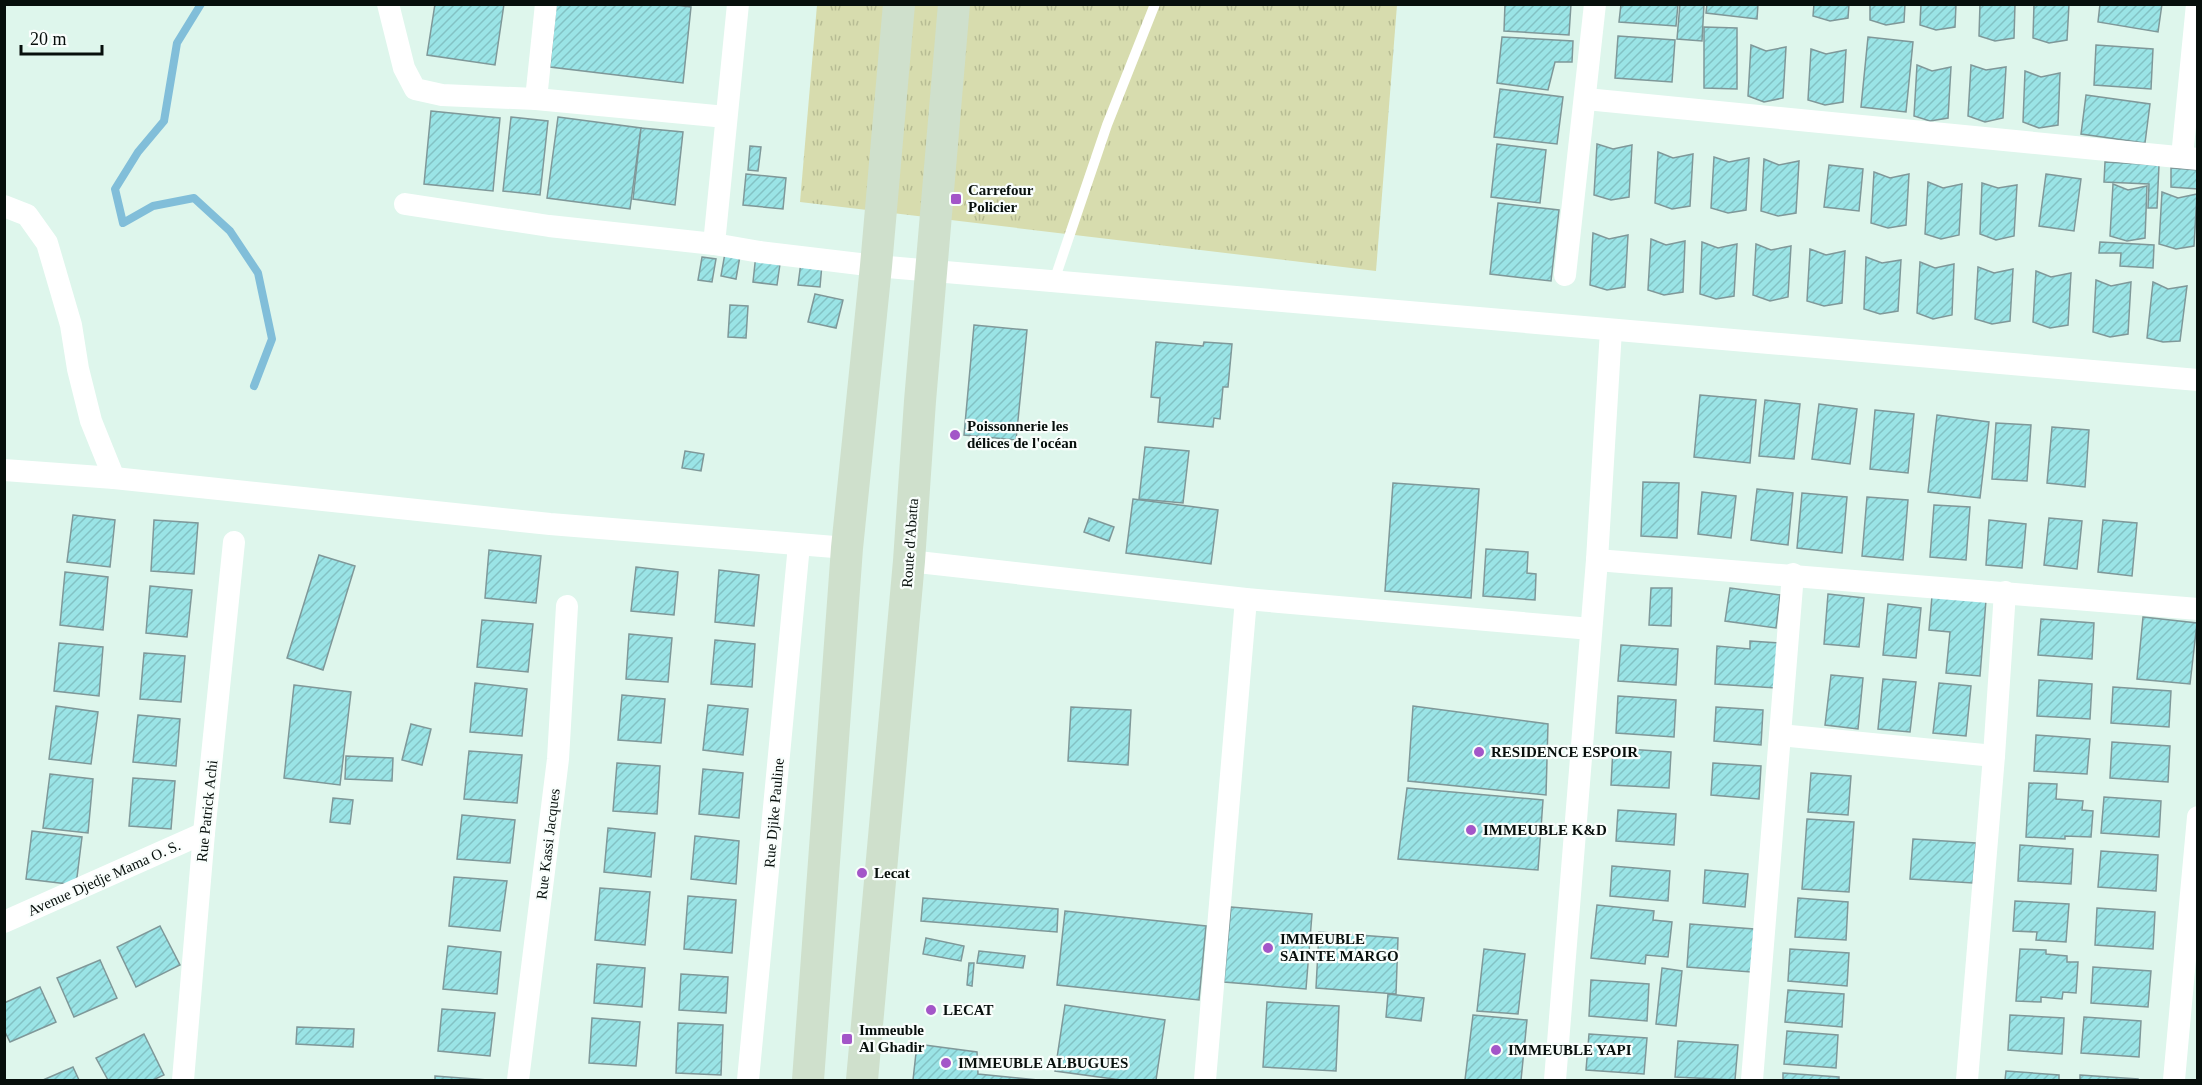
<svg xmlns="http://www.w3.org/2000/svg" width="2202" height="1085" font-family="'Times New Roman',serif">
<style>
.grass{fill:url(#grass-tufts)}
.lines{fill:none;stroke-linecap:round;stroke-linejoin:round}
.stream{stroke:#81bed9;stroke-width:8}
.building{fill:url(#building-hatch);stroke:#7f9899;stroke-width:1.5}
.lane{stroke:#fff;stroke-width:10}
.street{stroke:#fff;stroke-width:22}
.secondary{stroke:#cfe0cc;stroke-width:32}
.poi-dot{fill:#a356c8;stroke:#f9fefc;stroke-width:2}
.labels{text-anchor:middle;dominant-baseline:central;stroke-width:4.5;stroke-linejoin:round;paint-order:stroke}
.poi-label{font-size:15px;font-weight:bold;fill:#070f0c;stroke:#f9fefc;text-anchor:start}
.street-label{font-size:15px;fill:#070f0c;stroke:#f9fefc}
</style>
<defs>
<pattern id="grass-tufts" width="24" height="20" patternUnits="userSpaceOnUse" patternTransform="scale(1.5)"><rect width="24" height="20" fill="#d7dcae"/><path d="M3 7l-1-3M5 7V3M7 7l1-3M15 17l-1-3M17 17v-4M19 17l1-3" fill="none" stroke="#b7bc94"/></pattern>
<pattern id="building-hatch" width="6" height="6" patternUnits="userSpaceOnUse" patternTransform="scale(1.5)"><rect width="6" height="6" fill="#9ae4e6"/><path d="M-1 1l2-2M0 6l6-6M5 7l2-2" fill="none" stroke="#83c2c4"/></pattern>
</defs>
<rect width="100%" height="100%" fill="#def6ec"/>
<path class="grass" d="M817,5h580l-21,266 -576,-69z"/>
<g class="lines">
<path class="stream" d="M201,4l-24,39 -13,78 -26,31 -23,37 8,34 30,-17 41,-8 36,33 28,42 14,66 -18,47"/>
</g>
<g class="building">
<path d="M435,4h69l-9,61 -68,-10z"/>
<path d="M556,4h112l23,3 -8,76 -133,-16z"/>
<path d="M1505,4h66l-2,31 -65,-4z"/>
<path d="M1621,4h57l-2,22 -57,-4z"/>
<path d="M1680,4h24l-2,37 -25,-2z"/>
<path d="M1707,4h51l-1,15 -51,-6z"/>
<path d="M1814,4h35l-1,14 -18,3 -17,-5z"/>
<path d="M1870,4h35l-1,18 -18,3 -16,-5z"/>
<path d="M1921,4h35l-1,23 -19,3 -16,-5z"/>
<path d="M1980,4h35l-1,34 -19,3 -16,-5z"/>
<path d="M2034,4h35l-2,36 -18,3 -16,-5z"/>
<path d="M2100,4h62l-4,28 -60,-10z"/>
<path d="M1704,27l33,1v61l-33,-1z"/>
<path d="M1618,36l57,4 -3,42 -57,-4z"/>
<path d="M1502,37l71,4 -1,21h-17l-7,28 -51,-7z"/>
<path d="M1868,37l45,5 -7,70 -45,-5z"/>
<path d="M1751,45l15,6 20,-4 -3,51 -19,4 -16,-6z"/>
<path d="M2096,45l57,4 -2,40 -57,-4z"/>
<path d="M1811,49l15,5 20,-4 -3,52 -18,3 -17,-5z"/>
<path d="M1917,65l15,6 19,-4 -3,51 -18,3 -16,-5z"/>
<path d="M1971,65l15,5 20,-3 -3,51 -18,4 -17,-6z"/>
<path d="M2025,71l16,6 19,-4 -2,52 -19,3 -16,-6z"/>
<path d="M1500,89l63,8 -6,47 -63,-7z"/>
<path d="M2086,95l64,9 -5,39 -64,-9z"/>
<path d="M431,111l69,7 -7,73 -69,-7z"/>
<path d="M511,117l37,4 -8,74 -37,-4z"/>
<path d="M558,117l83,11 -11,81 -83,-11z"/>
<path d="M641,128l42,4 -8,73 -42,-6z"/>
<path d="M1497,144l49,6 -6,53 -49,-6z"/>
<path d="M1597,144l16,5 19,-4 -3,52 -18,3 -17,-5z"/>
<path d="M750,146l11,1 -3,24 -10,-1z"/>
<path d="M1658,152l15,6 20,-4 -3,52 -18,3 -17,-6z"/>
<path d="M1714,157l15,5 20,-4 -3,52 -18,3 -17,-5z"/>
<path d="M1764,159l15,6 20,-4 -3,52 -18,3 -17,-5z"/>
<path d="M2105,162l54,3 -2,43h-9l1,-24 -45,-2z"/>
<path d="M1829,165l34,4 -4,42 -35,-4z"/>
<path d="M2171,168l27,2v19l-27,-2z"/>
<path d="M1874,172l16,6 19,-4 -3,51 -18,3 -17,-5z"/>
<path d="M746,174l40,4 -3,31 -40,-4z"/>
<path d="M2046,174l35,5 -7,52 -35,-5z"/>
<path d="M1928,182l15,6 19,-4 -3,51 -18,4 -16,-5z"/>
<path d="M1982,183l16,5 19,-3 -3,51 -18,4 -16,-6z"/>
<path d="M2113,184l15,6 19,-4 -2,52 -18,3 -17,-5z"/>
<path d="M2162,192l16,6 19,-4 -3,52 -18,3 -17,-5z"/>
<path d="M1498,203l61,7 -8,71 -61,-7z"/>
<path d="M1593,233l16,6 19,-4 -3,52 -18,3 -17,-5z"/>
<path d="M1651,239l15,6 19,-4 -2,51 -19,3 -16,-5z"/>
<path d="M1702,242l16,6 19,-4 -3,52 -18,3 -16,-5z"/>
<path d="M2100,242l54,3 -1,23 -33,-2 1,-13h-22z"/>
<path d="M1756,244l15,6 20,-4 -3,51 -18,4 -17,-6z"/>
<path d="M1810,249l16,6 19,-4 -3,52 -18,3 -17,-5z"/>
<path d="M725,253l15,3 -4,23 -15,-3z"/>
<path d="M756,254l25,3 -4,28 -24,-3z"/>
<path d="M702,257l14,2 -4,23 -14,-2z"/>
<path d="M1866,257l16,6 19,-3 -3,51 -18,3 -16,-5z"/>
<path d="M801,262l21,2 -2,23 -22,-2z"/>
<path d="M1920,262l15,6 19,-4 -2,51 -19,4 -16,-6z"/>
<path d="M1978,267l16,6 19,-4 -3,52 -18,3 -17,-5z"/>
<path d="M2036,271l15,6 20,-4 -3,52 -18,3 -17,-6z"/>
<path d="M2096,280l15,6 20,-4 -3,52 -18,3 -17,-5z"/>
<path d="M2153,282l15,7 19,-3 -7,55 -17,1 -16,-4z"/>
<path d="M815,294l28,6 -7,28 -28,-6z"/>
<path d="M730,305l18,1 -2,32 -18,-1z"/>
<path d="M974,325l53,5 -11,110 -52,-5z"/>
<path d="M1156,342l47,4 1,-4 28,2 -4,43h-5l-3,32 -6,-1 -1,9 -55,-5 2,-24 -9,-1z"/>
<path d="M1700,395l56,5 -6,63 -56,-6z"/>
<path d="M1765,400l35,4 -6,55 -35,-3z"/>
<path d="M1819,404l38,5 -7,55 -38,-5z"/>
<path d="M1875,410l39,4 -6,59 -38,-4z"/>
<path d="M1937,415l52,7 -9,76 -52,-6z"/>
<path d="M1996,423l35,2 -4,56 -35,-2z"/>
<path d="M2052,427l37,3 -4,57 -38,-4z"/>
<path d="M1145,447l44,4 -6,52 -44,-4z"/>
<path d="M685,451l19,3 -3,17 -19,-3z"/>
<path d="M1643,482l36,1 -2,55 -36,-2z"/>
<path d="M1393,483l86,6 -8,109 -86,-7z"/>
<path d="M1757,489l36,4 -5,52 -37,-5z"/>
<path d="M1702,492l34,4 -5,42 -33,-4z"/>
<path d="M1802,493l45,4 -5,56 -45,-5z"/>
<path d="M1867,497l41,3 -5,60 -41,-4z"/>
<path d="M1133,499l85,11 -7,54 -85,-11z"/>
<path d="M1934,505l36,2 -4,53 -36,-3z"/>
<path d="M73,515l42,5 -5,47 -43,-5z"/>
<path d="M1089,518l25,9 -5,14 -25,-9z"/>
<path d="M2049,518l33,3 -5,48 -33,-4z"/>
<path d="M154,520l44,3 -4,51 -43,-3z"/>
<path d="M1989,520l37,4 -4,44 -36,-3z"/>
<path d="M2103,520l34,3 -5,53 -34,-4z"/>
<path d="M1486,549l42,3 -1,21 9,1 -1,26 -52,-4z"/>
<path d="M489,550l52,6 -5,47 -51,-5z"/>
<path d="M319,555l36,11 -32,104 -36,-12z"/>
<path d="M636,567l42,5 -4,43 -43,-4z"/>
<path d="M719,570l40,5 -5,51 -39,-4z"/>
<path d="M65,572l43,5 -5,53 -43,-5z"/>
<path d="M150,586l42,4 -5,47 -41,-4z"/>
<path d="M1651,588h21l-1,38 -22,-1z"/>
<path d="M1730,588l50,7 -4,33 -51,-7z"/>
<path d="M1828,594l36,4 -5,49 -35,-3z"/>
<path d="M1932,596l54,4 -6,76 -34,-3 4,-41 -21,-2z"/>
<path d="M1888,604l33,4 -5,50 -33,-3z"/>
<path d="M2143,617l54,6 -7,61 -53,-5z"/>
<path d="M2041,619l53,4 -2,36 -54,-4z"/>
<path d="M482,620l51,4 -5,48 -51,-5z"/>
<path d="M629,634l43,4 -4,44 -42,-3z"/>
<path d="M715,640l40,4 -3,43 -41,-3z"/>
<path d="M1750,641l29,2 -3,45 -61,-4 2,-38 33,3z"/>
<path d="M59,643l44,4 -4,49 -45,-5z"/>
<path d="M1621,645l57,4 -2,36 -58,-4z"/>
<path d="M144,653l41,3 -4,46 -41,-3z"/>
<path d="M1831,675l32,3 -5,51 -33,-4z"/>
<path d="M1883,679l33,3 -6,50 -32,-3z"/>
<path d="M2039,680l53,4 -2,35 -53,-3z"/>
<path d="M475,683l52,6 -5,47 -52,-4z"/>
<path d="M1939,683l32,3 -5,50 -33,-3z"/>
<path d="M294,685l57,7 -11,93 -56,-7z"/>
<path d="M2113,687l58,4 -2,36 -58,-4z"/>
<path d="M622,695l43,4 -4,44 -43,-3z"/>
<path d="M1618,696l58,4 -2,37 -58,-4z"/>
<path d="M708,705l40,4 -5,46 -40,-5z"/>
<path d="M56,706l42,6 -7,52 -42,-5z"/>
<path d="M1413,706l135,18 -2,71 -138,-14z"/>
<path d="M1071,707l60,3 -3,55 -60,-4z"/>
<path d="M1716,707l47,3 -2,35 -47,-4z"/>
<path d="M138,715l42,4 -4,47 -43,-4z"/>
<path d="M411,724l20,5 -9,36 -20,-5z"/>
<path d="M2036,735l54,4 -3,35 -53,-3z"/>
<path d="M2112,742l58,4 -2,36 -58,-4z"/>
<path d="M1613,748l58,4 -2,36 -58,-3z"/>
<path d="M469,751l53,4 -5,48 -53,-4z"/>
<path d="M346,756l47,2 -1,23 -47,-2z"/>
<path d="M617,763l43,3 -3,48 -44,-3z"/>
<path d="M1713,763l48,3 -2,33 -48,-4z"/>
<path d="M703,769l40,4 -4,45 -40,-4z"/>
<path d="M1811,773l40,3 -3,39 -40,-3z"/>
<path d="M50,774l43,5 -5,54 -45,-5z"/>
<path d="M133,778l42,3 -4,48 -42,-3z"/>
<path d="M2029,783l28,1 -1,15 27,2 -1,9 11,1 -2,26 -26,-1v3l-39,-2z"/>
<path d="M1407,788l136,12 -5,70 -140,-11z"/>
<path d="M2104,797l57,4 -2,36 -58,-4z"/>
<path d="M333,798l20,2 -3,24 -20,-2z"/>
<path d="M1618,810l58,4 -2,31 -58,-4z"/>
<path d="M462,815l53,5 -5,43 -53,-4z"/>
<path d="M1807,819l47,3 -5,70 -47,-3z"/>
<path d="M608,828l47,5 -4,44 -47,-5z"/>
<path d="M32,831l50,6 -6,48 -50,-6z"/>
<path d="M695,836l44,5 -3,43 -45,-5z"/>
<path d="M1913,839l63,4 -3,40 -63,-4z"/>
<path d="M2020,845l53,4 -2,35 -53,-3z"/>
<path d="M2101,851l57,4 -2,36 -58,-4z"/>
<path d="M1612,866l58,5 -2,30 -58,-5z"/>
<path d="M1705,870l43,4 -3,33 -42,-4z"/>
<path d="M454,877l53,4 -7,50 -51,-5z"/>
<path d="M600,888l50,4 -5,53 -50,-5z"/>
<path d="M688,896l48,4 -4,53 -48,-4z"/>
<path d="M923,898l135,11 -1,23 -136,-11z"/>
<path d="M1798,898l50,4 -2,38 -51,-3z"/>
<path d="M2015,901l54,3 -3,38 -30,-2 1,-8 -24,-1z"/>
<path d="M1597,905l57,6 -1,9 19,2 -4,35 -22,-2 -1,9 -54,-6z"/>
<path d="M1231,907l81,7 -6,75 -82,-7z"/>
<path d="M2097,908l58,4 -2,37 -58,-4z"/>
<path d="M1065,911l141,15 -7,74 -142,-15z"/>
<path d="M1690,924l64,5 -3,43 -64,-5z"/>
<path d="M160,926l20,39 -44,22 -19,-40z"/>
<path d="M1319,932l79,6 -2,56 -80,-6z"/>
<path d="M926,938l38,8 -3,15 -38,-7z"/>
<path d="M448,946l53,6 -4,42 -54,-5z"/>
<path d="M1484,949l41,5 -7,60 -41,-3z"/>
<path d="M1790,949l59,4 -2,33 -59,-5z"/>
<path d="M2020,949l26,1v4l21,2v6h11l-2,31 -13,-1 -1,7 -21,-2v5l-25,-1z"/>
<path d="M979,951l46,5 -2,12 -46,-5z"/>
<path d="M100,960l17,38 -43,19 -17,-39z"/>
<path d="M969,963h5l-2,23 -5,-1z"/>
<path d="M597,964l48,4 -3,39 -48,-4z"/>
<path d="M2093,967l58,4 -3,36 -57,-4z"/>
<path d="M1662,968l20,3 -6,55 -20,-2z"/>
<path d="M681,974l47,3 -2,36 -47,-3z"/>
<path d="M1591,980l58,4 -2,37 -58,-5z"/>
<path d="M40,987l16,35 -46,20 -6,-12v-27z"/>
<path d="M1788,990l56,4 -2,33 -57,-5z"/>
<path d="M1388,994l36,4 -3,23 -35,-4z"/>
<path d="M1267,1002l72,4 -3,65 -73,-4z"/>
<path d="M1065,1005l100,15 -9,60h-35l-66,-9z"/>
<path d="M442,1009l53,4 -5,43 -52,-5z"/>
<path d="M1473,1015l54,5 -6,60h-56z"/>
<path d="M2010,1015l54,3 -2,36 -54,-4z"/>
<path d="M2084,1017l57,4 -2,36 -58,-4z"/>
<path d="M592,1018l48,4 -4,44 -47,-3z"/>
<path d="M678,1023l45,2 -2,50 -45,-2z"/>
<path d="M297,1027l57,2 -1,18 -57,-3z"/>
<path d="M1787,1031l51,4 -2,33 -52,-4z"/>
<path d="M144,1034l20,41 -11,5h-45l-12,-22z"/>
<path d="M1589,1034l58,4 -3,36 -58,-4z"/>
<path d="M1678,1041l60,4 -3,35 -60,-3z"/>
<path d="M917,1044l60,8 1,22 60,6h-125z"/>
<path d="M73,1067l6,13h-36z"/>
<path d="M2006,1071l53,4v5h-54z"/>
<path d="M1783,1073l56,4v3h-56z"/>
<path d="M2080,1075l58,4v1h-58z"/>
<path d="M435,1076l53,4h-53z"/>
</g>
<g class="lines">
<path class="lane" d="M1054,281l53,-156 48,-121"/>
<g class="street">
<path d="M388,4l16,64 11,21 27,6 94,4 190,18"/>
<path d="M536,99l10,-95"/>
<path d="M1586,99l612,60"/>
<path d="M2182,157l15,-153"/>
<path d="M405,204l144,22 165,18 46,8 116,14 1322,114"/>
<path d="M4,206l23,9 20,28 24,82 7,44 13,52 23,57"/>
<path d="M714,244l24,-240"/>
<path d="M1565,275l30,-271"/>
<path d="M4,470l110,8 436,46 297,24"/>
<path d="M1597,560l601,49"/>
<path d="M909,561l337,38 345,30"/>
<path d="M1780,735l214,21"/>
<path d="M4,922l200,-89"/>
<path d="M183,1080l21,-247 30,-291"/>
<path d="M518,1080l40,-321 9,-153"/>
<path d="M748,1080l51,-535"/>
<path d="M1205,1080l41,-481"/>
<path d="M1555,1080l42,-520 14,-230"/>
<path d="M1752,1080l41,-506"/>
<path d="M1967,1080l27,-324 11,-164"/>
<path d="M2174,1080l24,-263"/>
</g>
<g class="secondary">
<path d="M808,1080l39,-532 29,-282 23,-262"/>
<path d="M862,1080l47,-519 11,-160 34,-397"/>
</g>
</g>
<g class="poi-dot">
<rect x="950" y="193" width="12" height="12" rx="3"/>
<circle cx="955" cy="435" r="6"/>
<circle cx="1479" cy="752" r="6"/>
<circle cx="1471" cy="830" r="6"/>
<circle cx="862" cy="873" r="6"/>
<circle cx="1268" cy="948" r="6"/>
<circle cx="931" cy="1010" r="6"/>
<rect x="841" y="1033" width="12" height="12" rx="3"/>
<circle cx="1496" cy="1050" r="6"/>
<circle cx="946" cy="1063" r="6"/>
</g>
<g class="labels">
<g class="poi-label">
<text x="968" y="190">Carrefour<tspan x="968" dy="17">Policier</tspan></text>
<text x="967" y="426">Poissonnerie les<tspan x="967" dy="17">délices de l'océan</tspan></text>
<text x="1491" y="752">RESIDENCE ESPOIR</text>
<text x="1483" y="830">IMMEUBLE K&amp;D</text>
<text x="874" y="873">Lecat</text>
<text x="1280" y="939">IMMEUBLE<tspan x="1280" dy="17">SAINTE MARGO</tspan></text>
<text x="943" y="1010">LECAT</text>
<text x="859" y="1030">Immeuble<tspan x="859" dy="17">Al Ghadir</tspan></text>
<text x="1508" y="1050">IMMEUBLE YAPI</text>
<text x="958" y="1063">IMMEUBLE ALBUGUES</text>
</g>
<g class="street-label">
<text transform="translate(910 543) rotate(-86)">Route d'Abatta</text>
<text transform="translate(207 811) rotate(-84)">Rue Patrick Achi</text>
<text transform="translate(774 813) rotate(-85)">Rue Djike Pauline</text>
<text transform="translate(548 844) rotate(-83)">Rue Kassi Jacques</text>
<text transform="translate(104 878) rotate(-24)">Avenue Djedje Mama O. S.</text>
</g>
</g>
<rect width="2202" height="1085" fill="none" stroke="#070f0c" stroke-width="12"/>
<path d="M21 45v9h81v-9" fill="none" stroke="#070f0c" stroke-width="3"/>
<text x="30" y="45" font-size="18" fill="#070f0c" stroke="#f9fefc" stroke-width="4.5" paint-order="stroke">20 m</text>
</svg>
